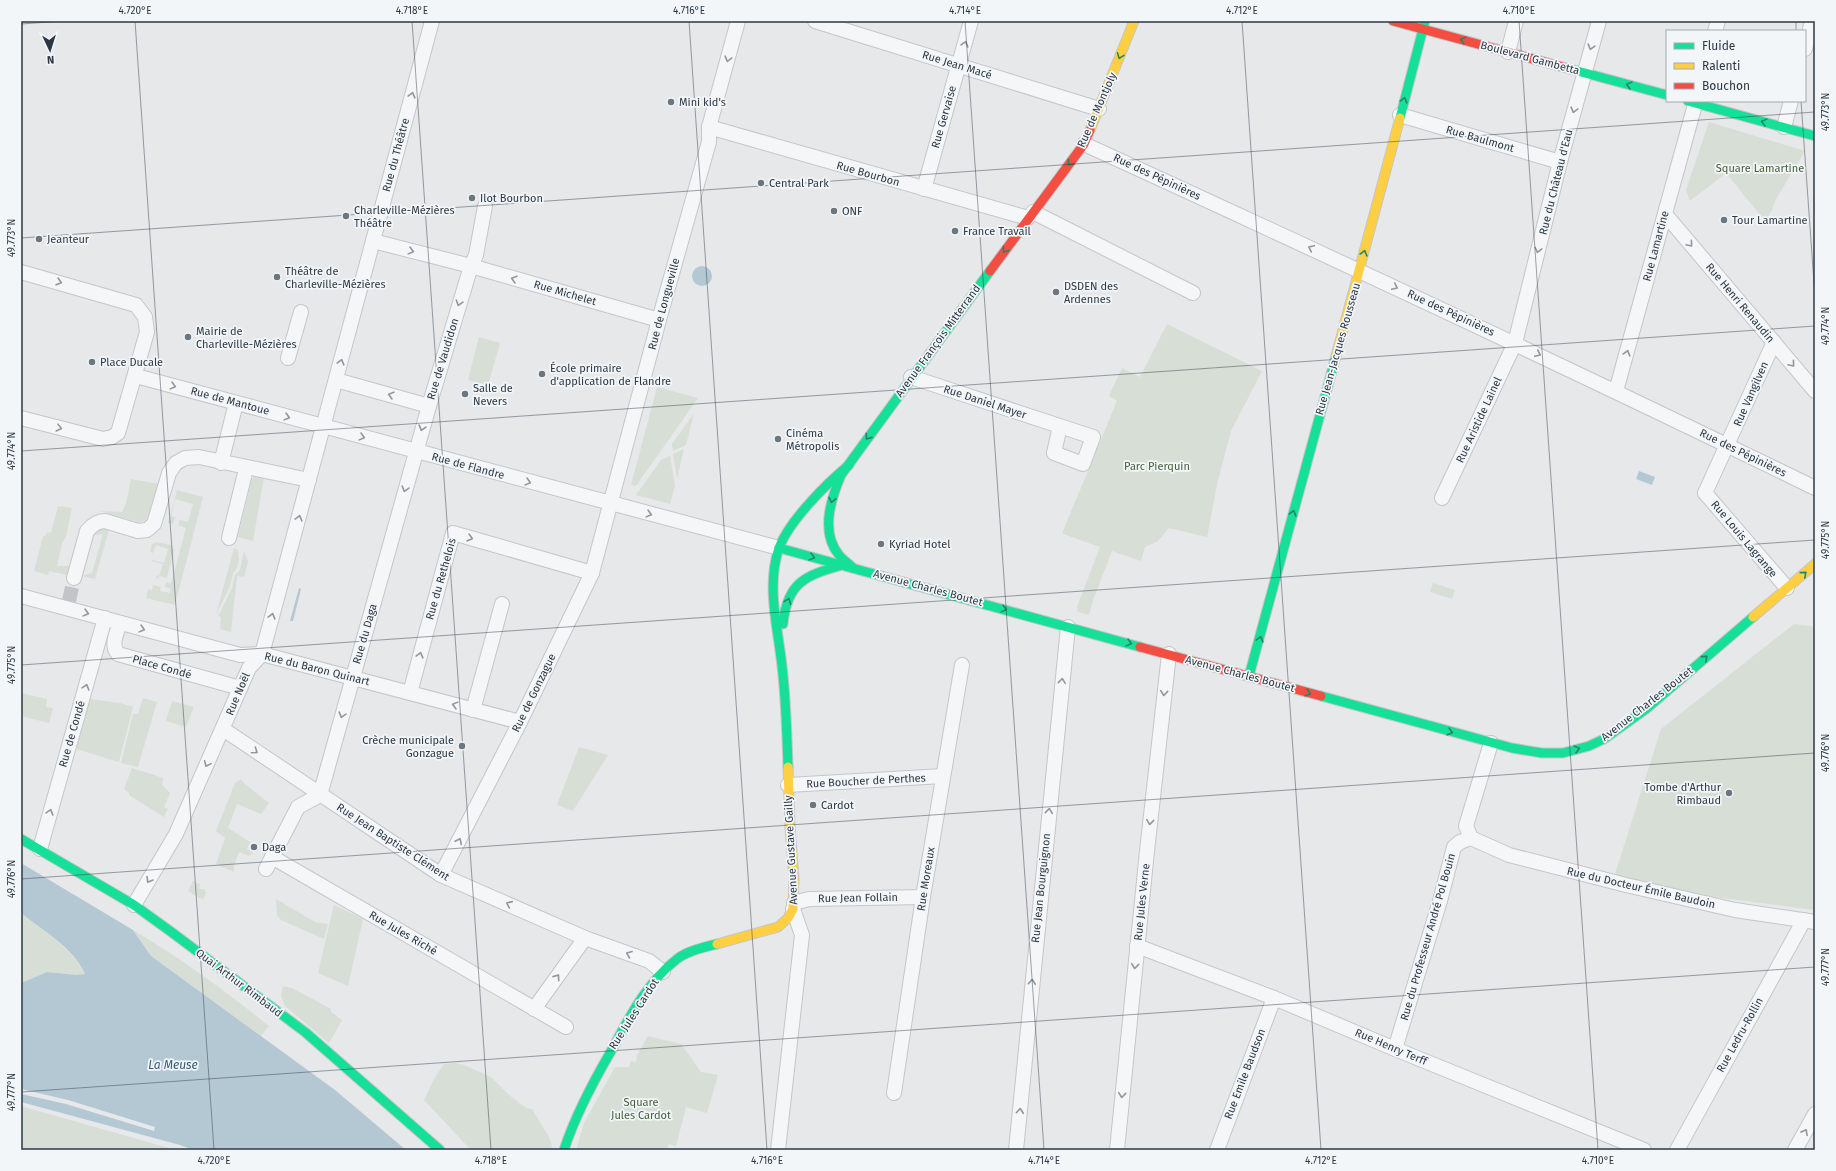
<svg xmlns="http://www.w3.org/2000/svg" width="1836" height="1171" font-family="'Fira Sans',sans-serif">
<style>
.green{fill:#d7ded6}
.water{fill:#b4c8d4}
.pier{fill:#e6e8ea}
.lines{fill:none;stroke-linecap:round;stroke-linejoin:round}
.street-tunnel{stroke:#c1c5c9;stroke-width:14;stroke-dasharray:14 7;stroke-linecap:butt}
.street-casing{stroke:#c4c6c8;stroke-width:16}
.fast-casing{stroke:#c4c6c8;stroke-width:11}
.slow-casing{stroke:#c4c6c8;stroke-width:11}
.jam-casing{stroke:#c4c6c8;stroke-width:11}
.street{stroke:#f4f6f7;stroke-width:14}
.fast{stroke:#16e098;stroke-width:9}
.slow{stroke:#ffcf43;stroke-width:9}
.jam{stroke:#f24e42;stroke-width:9}
.oneway{stroke:#22846a}
.oneway2{stroke:#90979e}
.ticks{fill:none;stroke:#2b3844;stroke-width:1;stroke-opacity:0.45}
.poi-dot{fill:#6c767e;stroke:#f3f6f9;stroke-width:1.5}
.labels{text-anchor:middle;dominant-baseline:central;stroke-width:3.5;stroke-linejoin:round;paint-order:stroke}
.street-label{font-size:11px;fill:#2b3844;stroke:#f3f6f9}
.poi-label{font-size:11px;fill:#2b3844;stroke:#f3f6f9;text-anchor:start}
.park-label{font-size:11px;fill:#456038;stroke:#f3f6f9}
.water-label{font-size:12px;font-style:italic;fill:#345c79;stroke:#f3f6f9}
.neatline{fill:none;stroke:#2b3844;stroke-width:1.5}
.ticks-label{font-size:10px;text-anchor:middle;fill:#2b3844}
</style>
<rect width="100%" height="100%" fill="#e6e8ea"/>
<g class="green">
<path d="M1709,122l96,29 -29,48 -6,15 -5,7 -39,-48 -36,28 -4,-11z"/>
<path d="M1167,324l95,47 -31,60 -13,49 -11,57 -38,-9 -11,13 -13,6 -4,14 -29,-10 -19,49 -4,15 -11,-3 -1,-5 23,-60 -37,-13v-3l54,-130 -8,-5 13,-28 18,9z"/>
<path d="M479,337l21,6 -12,42 -20,-5z"/>
<path d="M657,387l41,11 -62,88 -5,-1z"/>
<path d="M694,413l-8,32 -13,6 -1,-7z"/>
<path d="M684,449l-7,30 -4,-25z"/>
<path d="M670,456l5,30 -5,18 -34,-9 25,-35z"/>
<path d="M256,474l8,3 -11,64 -15,-4 14,-58z"/>
<path d="M131,479l28,5 -13,37 -7,1 -39,-11 22,1 4,-9z"/>
<path d="M177,490l26,7 -28,108 -29,-7 2,-9 4,1 1,-5 8,2 -1,4 10,2 1,-4 -6,-2 1,-5 5,2 15,-56 -8,-3 2,-5 8,2 5,-18 -18,-5 -4,17 4,1 -2,7 -5,-1z"/>
<path d="M58,506l14,2 -6,28 -4,8 -5,22h12l-2,9 -18,-4 -1,4 -14,-4 9,-35h2l2,-4 4,1z"/>
<path d="M100,528l9,2 -14,49 -14,-3 11,-3 11,-39 -11,1z"/>
<path d="M156,542l15,3 3,5 -7,28 -8,-2 -1,3 -2,-1 1,-3 2,1 4,-12 -12,-3 1,-1 12,3 4,-14 -12,-4 -3,8 -3,-1 2,-8z"/>
<path d="M234,548l4,2 1,10 -2,8 -4,5 -3,13 -14,29z"/>
<path d="M244,551l4,11 -4,15 -7,-1 -6,56 -11,-3 1,-12 -3,-1 14,-28 3,-13 5,-5z"/>
<path d="M1433,583l22,7 -3,9 -22,-7z"/>
<path d="M1794,624l21,3v283l-115,-15 -86,-18 47,-148z"/>
<path d="M21,693l26,6 -1,8 7,1 -4,15 -28,-7z"/>
<path d="M143,698l14,4 -19,65 -17,-4 12,-49h5z"/>
<path d="M89,699l31,4 13,4 -14,55 -43,-13z"/>
<path d="M172,701l22,6 -8,20 -20,-6z"/>
<path d="M579,747l29,8 -35,56 -16,-6z"/>
<path d="M132,768l31,10 -1,7 8,8 -6,14 4,2 -4,8 -35,-22v-2l-5,-4z"/>
<path d="M241,779l4,5 24,19 -8,11 -24,-10 -9,24 22,14 -3,7 6,4 -4,3 -10,-4 -5,14v6l-18,-8 9,-26 -9,-7 19,-48z"/>
<path d="M193,881l7,3 -1,5h5l2,4 -3,7 -15,-9z"/>
<path d="M276,899l39,23 13,2 -4,15 -43,-19 -4,-5z"/>
<path d="M334,905l29,14 -15,67 -30,-13z"/>
<path d="M21,913c22,18 52,35 64,62h-8l-30,-3 -26,11z"/>
<path d="M133,930c48,28 92,61 136,96l-8,10 -110,-80z"/>
<path d="M283,986l9,2 39,21v3l11,8 -13,23 -44,-37 -4,-10z"/>
<path d="M648,1036l33,8 20,28 17,3 -11,38 -21,-6 -10,39 -7,-2 -2,6h-91l8,-27 31,-56h14l2,-6 5,1 1,-7z"/>
<path d="M456,1063l8,2 27,12 18,18 17,13 6,1 17,28 4,13h-82l-47,-50 10,-21 10,-15z"/>
<path d="M21,1106l155,44h-155z"/>
</g>
<g class="water">
<circle cx="702" cy="276" r="10"/>
<path d="M1639,471l16,6 -3,8 -16,-6z"/>
<path d="M299,588l2,1 -8,32h-3z"/>
<path d="M21,863l112,67 18,26 184,134 71,60h-213l-13,-5 -159,-43v-119l26,-11 30,3 8,-1c-12,-27 -42,-43 -64,-61z"/>
</g>
<path class="pier" d="M21,1089l47,11 87,27 -1,4 -88,-27 -45,-10z"/>
<g class="lines">
<path class="street-tunnel" d="M69,601l5,-23"/>
<g class="street-casing">
<g id="street">
<path d="M815,21l284,88"/>
<path d="M1715,31l3,-10"/>
<path d="M1805,49l7,-28"/>
<path d="M1508,52l8,-31"/>
<path d="M1400,115l160,47"/>
<path d="M709,127l319,91"/>
<path d="M1784,127l7,-26"/>
<path d="M1084,144c245,112 489,226 731,344"/>
<path d="M924,189l47,-168"/>
<path d="M1033,212l160,81"/>
<path d="M1665,214l150,177"/>
<path d="M373,241l98,25 188,54"/>
<path d="M21,272l115,33 9,12 2,15 -29,101 -6,4 -9,2 -82,-21"/>
<path d="M1774,342l-69,151 82,95"/>
<path d="M288,358l13,-46"/>
<path d="M136,376l643,172"/>
<path d="M911,377l182,60 -10,27 -29,-11 6,-27"/>
<path d="M336,380l93,26"/>
<path d="M1616,391l80,-290"/>
<path d="M221,463l15,-60"/>
<path d="M1442,498l73,-155 45,-181 39,-141"/>
<path d="M229,538l17,-69"/>
<path d="M74,578l13,-47c5,-6 10,-10 18,-10l33,10 9,-1 7,-6 15,-51 7,-10 9,-5 14,-1 110,23"/>
<path d="M21,596l219,59 22,-1 258,68"/>
<path d="M120,623c-3,10 -10,22 -2,31l122,34"/>
<path d="M410,693l43,-160 139,40"/>
<path d="M473,710l29,-106"/>
<path d="M223,729l218,146 144,63 64,23 14,11"/>
<path d="M788,785l155,-9"/>
<path d="M1471,838l38,17 117,30 109,25 80,12"/>
<path d="M1471,838l-5,-12 25,-83"/>
<path d="M40,849l65,-231"/>
<path d="M272,857l294,170"/>
<path d="M266,869l32,-62 22,-12 109,-389 42,-140 5,-11 9,-49"/>
<path d="M441,875l79,-153 72,-149 67,-253 50,-178v-15l29,-106"/>
<path d="M794,903l15,-4 114,-2"/>
<path d="M134,905l42,-71 73,-166 13,-14 170,-633"/>
<path d="M1137,946l137,52 121,51 249,101"/>
<path d="M534,1009l51,-71"/>
<path d="M1395,1049l45,-148 14,-54 6,-5 11,-4"/>
<path d="M894,1093l29,-196 39,-232"/>
<path d="M778,1150l24,-215 -9,-26"/>
<path d="M1016,1150l52,-523"/>
<path d="M1117,1150l30,-299 22,-197"/>
<path d="M1217,1150l57,-152"/>
<path d="M1677,1150l127,-230"/>
<path d="M1795,1150l20,-36"/>
</g>
</g>
<g class="fast-casing">
<g id="fast">
<path d="M1570,69l97,26"/>
<path d="M1688,101l127,35"/>
<path d="M1400,118l25,-97"/>
<path d="M779,548l361,99"/>
<path d="M853,568c-4,-4 -10,-8 -14,-13 -19,-23 -8,-56 2,-80l149,-204"/>
<path d="M783,624c4,-42 23,-49 60,-59"/>
<path d="M1249,676l87,-320"/>
<path d="M1321,696l191,52 30,5h21l26,-7 15,-7 42,-30 107,-92"/>
<path d="M788,767c-1,-34 -2,-68 -6,-101 -4,-38 -16,-80 -3,-118 10,-27 48,-65 70,-83"/>
<path d="M21,839l113,66 36,26 135,101 135,118"/>
<path d="M564,1150c11,-34 28,-66 46,-97 18,-33 36,-70 67,-94 10,-8 27,-12 40,-15"/>
</g>
</g>
<g class="slow-casing">
<g id="slow">
<path d="M1090,130l44,-109"/>
<path d="M1336,356l64,-238"/>
<path d="M1753,617l62,-53"/>
<path d="M717,944l61,-17 10,-9 5,-9 1,-30 -4,-52 -2,-60"/>
</g>
</g>
<g class="jam-casing">
<g id="jam">
<path d="M1393,21l177,48"/>
<path d="M990,271l94,-127 6,-14"/>
<path d="M1140,647l181,49"/>
</g>
</g>
<use href="#street" class="street"/>
<use href="#fast" class="fast"/>
<use href="#slow" class="slow"/>
<use href="#jam" class="jam"/>
</g>
<defs><path id="oneway-chevron" d="M-2-3.5L2.5 0L-2 3.5" fill="none" stroke-width="1.6" stroke-linecap="round" stroke-linejoin="round"/></defs>
<g class="oneway">
<use href="#oneway-chevron" transform="translate(1463 40) rotate(-165)"/>
<use href="#oneway-chevron" transform="translate(1120 56) rotate(111)"/>
<use href="#oneway-chevron" transform="translate(1629 85) rotate(-165)"/>
<use href="#oneway-chevron" transform="translate(1404 100) rotate(-75)"/>
<use href="#oneway-chevron" transform="translate(1764 122) rotate(-165)"/>
<use href="#oneway-chevron" transform="translate(1070 163) rotate(127)"/>
<use href="#oneway-chevron" transform="translate(1005 250) rotate(126)"/>
<use href="#oneway-chevron" transform="translate(1364 253) rotate(-75)"/>
<use href="#oneway-chevron" transform="translate(868 437) rotate(125)"/>
<use href="#oneway-chevron" transform="translate(832 500) rotate(102)"/>
<use href="#oneway-chevron" transform="translate(1293 513) rotate(-75)"/>
<use href="#oneway-chevron" transform="translate(812 557) rotate(15)"/>
<use href="#oneway-chevron" transform="translate(1804 574) rotate(-40)"/>
<use href="#oneway-chevron" transform="translate(788 601) rotate(-70)"/>
<use href="#oneway-chevron" transform="translate(1004 609) rotate(15)"/>
<use href="#oneway-chevron" transform="translate(1260 639) rotate(-75)"/>
<use href="#oneway-chevron" transform="translate(1129 643) rotate(15)"/>
<use href="#oneway-chevron" transform="translate(1705 658) rotate(-40)"/>
<use href="#oneway-chevron" transform="translate(1308 693) rotate(15)"/>
<use href="#oneway-chevron" transform="translate(1450 732) rotate(16)"/>
<use href="#oneway-chevron" transform="translate(1577 749) rotate(-15)"/>
</g>
<g class="oneway2">
<use href="#oneway-chevron" transform="translate(965 44) rotate(-74)"/>
<use href="#oneway-chevron" transform="translate(1591 47) rotate(106)"/>
<use href="#oneway-chevron" transform="translate(728 59) rotate(105)"/>
<use href="#oneway-chevron" transform="translate(412 95) rotate(-75)"/>
<use href="#oneway-chevron" transform="translate(1574 110) rotate(105)"/>
<use href="#oneway-chevron" transform="translate(1690 244) rotate(50)"/>
<use href="#oneway-chevron" transform="translate(1311 248) rotate(-155)"/>
<use href="#oneway-chevron" transform="translate(1538 250) rotate(104)"/>
<use href="#oneway-chevron" transform="translate(411 251) rotate(15)"/>
<use href="#oneway-chevron" transform="translate(514 279) rotate(-164)"/>
<use href="#oneway-chevron" transform="translate(59 282) rotate(16)"/>
<use href="#oneway-chevron" transform="translate(1395 287) rotate(25)"/>
<use href="#oneway-chevron" transform="translate(459 303) rotate(107)"/>
<use href="#oneway-chevron" transform="translate(1627 353) rotate(-75)"/>
<use href="#oneway-chevron" transform="translate(1538 354) rotate(25)"/>
<use href="#oneway-chevron" transform="translate(341 362) rotate(-75)"/>
<use href="#oneway-chevron" transform="translate(1792 364) rotate(50)"/>
<use href="#oneway-chevron" transform="translate(173 386) rotate(15)"/>
<use href="#oneway-chevron" transform="translate(391 395) rotate(-164)"/>
<use href="#oneway-chevron" transform="translate(287 417) rotate(15)"/>
<use href="#oneway-chevron" transform="translate(59 428) rotate(14)"/>
<use href="#oneway-chevron" transform="translate(422 428) rotate(106)"/>
<use href="#oneway-chevron" transform="translate(362 437) rotate(15)"/>
<use href="#oneway-chevron" transform="translate(528 482) rotate(15)"/>
<use href="#oneway-chevron" transform="translate(405 489) rotate(106)"/>
<use href="#oneway-chevron" transform="translate(649 514) rotate(15)"/>
<use href="#oneway-chevron" transform="translate(299 518) rotate(-75)"/>
<use href="#oneway-chevron" transform="translate(470 538) rotate(16)"/>
<use href="#oneway-chevron" transform="translate(86 613) rotate(15)"/>
<use href="#oneway-chevron" transform="translate(272 616) rotate(-75)"/>
<use href="#oneway-chevron" transform="translate(142 629) rotate(15)"/>
<use href="#oneway-chevron" transform="translate(420 655) rotate(-75)"/>
<use href="#oneway-chevron" transform="translate(1062 681) rotate(-84)"/>
<use href="#oneway-chevron" transform="translate(86 687) rotate(-74)"/>
<use href="#oneway-chevron" transform="translate(1164 693) rotate(96)"/>
<use href="#oneway-chevron" transform="translate(455 705) rotate(-165)"/>
<use href="#oneway-chevron" transform="translate(342 715) rotate(106)"/>
<use href="#oneway-chevron" transform="translate(255 751) rotate(34)"/>
<use href="#oneway-chevron" transform="translate(207 764) rotate(114)"/>
<use href="#oneway-chevron" transform="translate(1049 811) rotate(-84)"/>
<use href="#oneway-chevron" transform="translate(50 812) rotate(-74)"/>
<use href="#oneway-chevron" transform="translate(1150 822) rotate(96)"/>
<use href="#oneway-chevron" transform="translate(459 841) rotate(-63)"/>
<use href="#oneway-chevron" transform="translate(149 880) rotate(121)"/>
<use href="#oneway-chevron" transform="translate(509 904) rotate(-156)"/>
<use href="#oneway-chevron" transform="translate(629 954) rotate(-159)"/>
<use href="#oneway-chevron" transform="translate(1135 966) rotate(96)"/>
<use href="#oneway-chevron" transform="translate(557 977) rotate(-55)"/>
<use href="#oneway-chevron" transform="translate(1032 982) rotate(-85)"/>
<use href="#oneway-chevron" transform="translate(1122 1095) rotate(96)"/>
<use href="#oneway-chevron" transform="translate(1020 1111) rotate(-85)"/>
<use href="#oneway-chevron" transform="translate(1805 1132) rotate(-61)"/>
</g>
<path class="ticks" d="M135,21l79,1129M412,21l79,1129M689,21l78,1129M965,21l79,1129M1242,21l79,1129M1519,21l79,1129M1796,21v10M21,24l42,-3M1801,101l14,196M21,238l1794,-126M21,451l1794,-125M21,665l1794,-125M21,879l1794,-126M21,1092l1794,-125"/>
<g class="poi-dot">
<circle cx="671" cy="102" r="4"/>
<circle cx="761" cy="183" r="4"/>
<circle cx="472" cy="198" r="4"/>
<circle cx="834" cy="211" r="4"/>
<circle cx="346" cy="216" r="4"/>
<circle cx="1724" cy="220" r="4"/>
<circle cx="955" cy="231" r="4"/>
<circle cx="39" cy="239" r="4"/>
<circle cx="277" cy="277" r="4"/>
<circle cx="1056" cy="292" r="4"/>
<circle cx="188" cy="337" r="4"/>
<circle cx="92" cy="362" r="4"/>
<circle cx="542" cy="374" r="4"/>
<circle cx="465" cy="394" r="4"/>
<circle cx="778" cy="439" r="4"/>
<circle cx="881" cy="544" r="4"/>
<circle cx="462" cy="746" r="4"/>
<circle cx="1729" cy="793" r="4"/>
<circle cx="813" cy="805" r="4"/>
<circle cx="254" cy="847" r="4"/>
</g>
<g class="labels">
<g class="street-label">
<text transform="translate(1530 58) rotate(15)">Boulevard Gambetta</text>
<text transform="translate(957 65) rotate(17)">Rue Jean Macé</text>
<text transform="translate(1097 110) rotate(-66)">Rue de Montjoly</text>
<text transform="translate(944 117) rotate(-74)">Rue Gervaise</text>
<text transform="translate(1480 139) rotate(16)">Rue Baulmont</text>
<text transform="translate(396 155) rotate(-75)">Rue du Théâtre</text>
<text transform="translate(868 174) rotate(16)">Rue Bourbon</text>
<text transform="translate(1157 177) rotate(25)">Rue des Pépinières</text>
<text transform="translate(1556 182) rotate(-76)">Rue du Château d'Eau</text>
<text transform="translate(1656 246) rotate(-75)">Rue Lamartine</text>
<text transform="translate(565 293) rotate(16)">Rue Michelet</text>
<text transform="translate(1740 303) rotate(50)">Rue Henri Renaudin</text>
<text transform="translate(664 304) rotate(-75)">Rue de Longueville</text>
<text transform="translate(1451 313) rotate(25)">Rue des Pépinières</text>
<text transform="translate(938 341) rotate(-54)">Avenue François Mitterrand</text>
<text transform="translate(1338 349) rotate(-74)">Rue Jean-Jacques Rousseau</text>
<text transform="translate(443 359) rotate(-73)">Rue de Vaudidon</text>
<text transform="translate(1751 394) rotate(-66)">Rue Vangilven</text>
<text transform="translate(230 401) rotate(15)">Rue de Mantoue</text>
<text transform="translate(985 402) rotate(18)">Rue Daniel Mayer</text>
<text transform="translate(1479 420) rotate(-65)">Rue Aristide Lainel</text>
<text transform="translate(1743 453) rotate(26)">Rue des Pépinières</text>
<text transform="translate(468 466) rotate(15)">Rue de Flandre</text>
<text transform="translate(1744 539) rotate(50)">Rue Louis Lagrange</text>
<text transform="translate(441 579) rotate(-74)">Rue du Rethelois</text>
<text transform="translate(928 588) rotate(15)">Avenue Charles Boutet</text>
<text transform="translate(365 634) rotate(-74)">Rue du Daga</text>
<text transform="translate(162 667) rotate(16)">Place Condé</text>
<text transform="translate(317 669) rotate(14)">Rue du Baron Quinart</text>
<text transform="translate(1240 674) rotate(15)">Avenue Charles Boutet</text>
<text transform="translate(534 693) rotate(-64)">Rue de Gonzague</text>
<text transform="translate(238 694) rotate(-67)">Rue Noël</text>
<text transform="translate(1647 704) rotate(-38)">Avenue Charles Boutet</text>
<text transform="translate(72 734) rotate(-74)">Rue de Condé</text>
<text transform="translate(866 781) rotate(-3)">Rue Boucher de Perthes</text>
<text transform="translate(393 842) rotate(33)">Rue Jean Baptiste Clément</text>
<text transform="translate(791 850) rotate(-93)">Avenue Gustave Gailly</text>
<text transform="translate(926 879) rotate(-81)">Rue Moreaux</text>
<text transform="translate(1041 888) rotate(-84)">Rue Jean Bourguignon</text>
<text transform="translate(1641 888) rotate(13)">Rue du Docteur Émile Baudoin</text>
<text transform="translate(858 898) rotate(-1)">Rue Jean Follain</text>
<text transform="translate(1142 902) rotate(-84)">Rue Jules Verne</text>
<text transform="translate(403 933) rotate(30)">Rue Jules Riché</text>
<text transform="translate(1428 937) rotate(-74)">Rue du Professeur André Pol Bouin</text>
<text transform="translate(239 983) rotate(37)">Quai Arthur Rimbaud</text>
<text transform="translate(634 1014) rotate(-57)">Rue Jules Cardot</text>
<text transform="translate(1740 1035) rotate(-61)">Rue Ledru-Rollin</text>
<text transform="translate(1391 1047) rotate(23)">Rue Henry Terff</text>
<text transform="translate(1245 1074) rotate(-69)">Rue Emile Baudson</text>
</g>
<g class="poi-label">
<text x="679" y="102">Mini kid's</text>
<text x="769" y="183">Central Park</text>
<text x="480" y="198">Ilot Bourbon</text>
<text x="354" y="210">Charleville-Mézières<tspan x="354" dy="13">Théâtre</tspan></text>
<text x="842" y="211">ONF</text>
<text x="1732" y="220">Tour Lamartine</text>
<text x="963" y="231">France Travail</text>
<text x="47" y="239">Jeanteur</text>
<text x="285" y="271">Théâtre de<tspan x="285" dy="13">Charleville-Mézières</tspan></text>
<text x="1064" y="286">DSDEN des<tspan x="1064" dy="13">Ardennes</tspan></text>
<text x="196" y="331">Mairie de<tspan x="196" dy="13">Charleville-Mézières</tspan></text>
<text x="100" y="362">Place Ducale</text>
<text x="550" y="368">École primaire<tspan x="550" dy="13">d'application de Flandre</tspan></text>
<text x="473" y="388">Salle de<tspan x="473" dy="13">Nevers</tspan></text>
<text x="786" y="433">Cinéma<tspan x="786" dy="13">Métropolis</tspan></text>
<text x="889" y="544">Kyriad Hotel</text>
<text x="454" y="740" text-anchor="end">Crèche municipale<tspan x="454" dy="13">Gonzague</tspan></text>
<text x="1721" y="787" text-anchor="end">Tombe d'Arthur<tspan x="1721" dy="13">Rimbaud</tspan></text>
<text x="821" y="805">Cardot</text>
<text x="262" y="847">Daga</text>
</g>
<g class="park-label">
<text x="1760" y="168">Square Lamartine</text>
<text x="1157" y="466">Parc Pierquin</text>
<text x="641" y="1102">Square<tspan x="641" dy="13">Jules Cardot</tspan></text>
</g>
<g class="water-label">
<text x="173" y="1065">La Meuse</text>
</g>
</g>
<rect width="1836" height="1171" fill="none" stroke="#f3f6f9" stroke-width="44"/>
<rect x="1666" y="30" width="140" height="72" fill="#f3f6f9" stroke="#a3aab1"/>
<rect x="1674" y="43" width="20" height="6" fill="#16e098" stroke="#a3aab1"/>
<text x="1702" y="50" font-size="12" fill="#2b3844">Fluide</text>
<rect x="1674" y="63" width="20" height="6" fill="#ffcf43" stroke="#a3aab1"/>
<text x="1702" y="70" font-size="12" fill="#2b3844">Ralenti</text>
<rect x="1674" y="83" width="20" height="6" fill="#f24e42" stroke="#a3aab1"/>
<text x="1702" y="90" font-size="12" fill="#2b3844">Bouchon</text>
<g transform="translate(50 50) rotate(176)" stroke="#f3f6f9" stroke-width="3" paint-order="stroke">
<path d="M0-3L7 15L0 10L-7 15Z" fill="#2b3844"/>
<text y="-6" font-size="11" font-weight="bold" text-anchor="middle" fill="#2b3844">N</text>
</g>
<rect x="22" y="22" width="1792" height="1127" class="neatline"/>
<g class="ticks-label">
<text x="135" y="14">4.720°E</text>
<text x="412" y="14">4.718°E</text>
<text x="689" y="14">4.716°E</text>
<text x="965" y="14">4.714°E</text>
<text x="1242" y="14">4.712°E</text>
<text x="1519" y="14">4.710°E</text>
<text transform="translate(1825 112) rotate(-90)" y="4">49.773°N</text>
<text transform="translate(11 238) rotate(-90)" y="4">49.773°N</text>
<text transform="translate(1825 326) rotate(-90)" y="4">49.774°N</text>
<text transform="translate(11 451) rotate(-90)" y="4">49.774°N</text>
<text transform="translate(1825 540) rotate(-90)" y="4">49.775°N</text>
<text transform="translate(11 665) rotate(-90)" y="4">49.775°N</text>
<text transform="translate(1825 753) rotate(-90)" y="4">49.776°N</text>
<text transform="translate(11 879) rotate(-90)" y="4">49.776°N</text>
<text transform="translate(1825 967) rotate(-90)" y="4">49.777°N</text>
<text transform="translate(11 1092) rotate(-90)" y="4">49.777°N</text>
<text x="214" y="1164">4.720°E</text>
<text x="491" y="1164">4.718°E</text>
<text x="767" y="1164">4.716°E</text>
<text x="1044" y="1164">4.714°E</text>
<text x="1321" y="1164">4.712°E</text>
<text x="1598" y="1164">4.710°E</text>
</g>
</svg>
